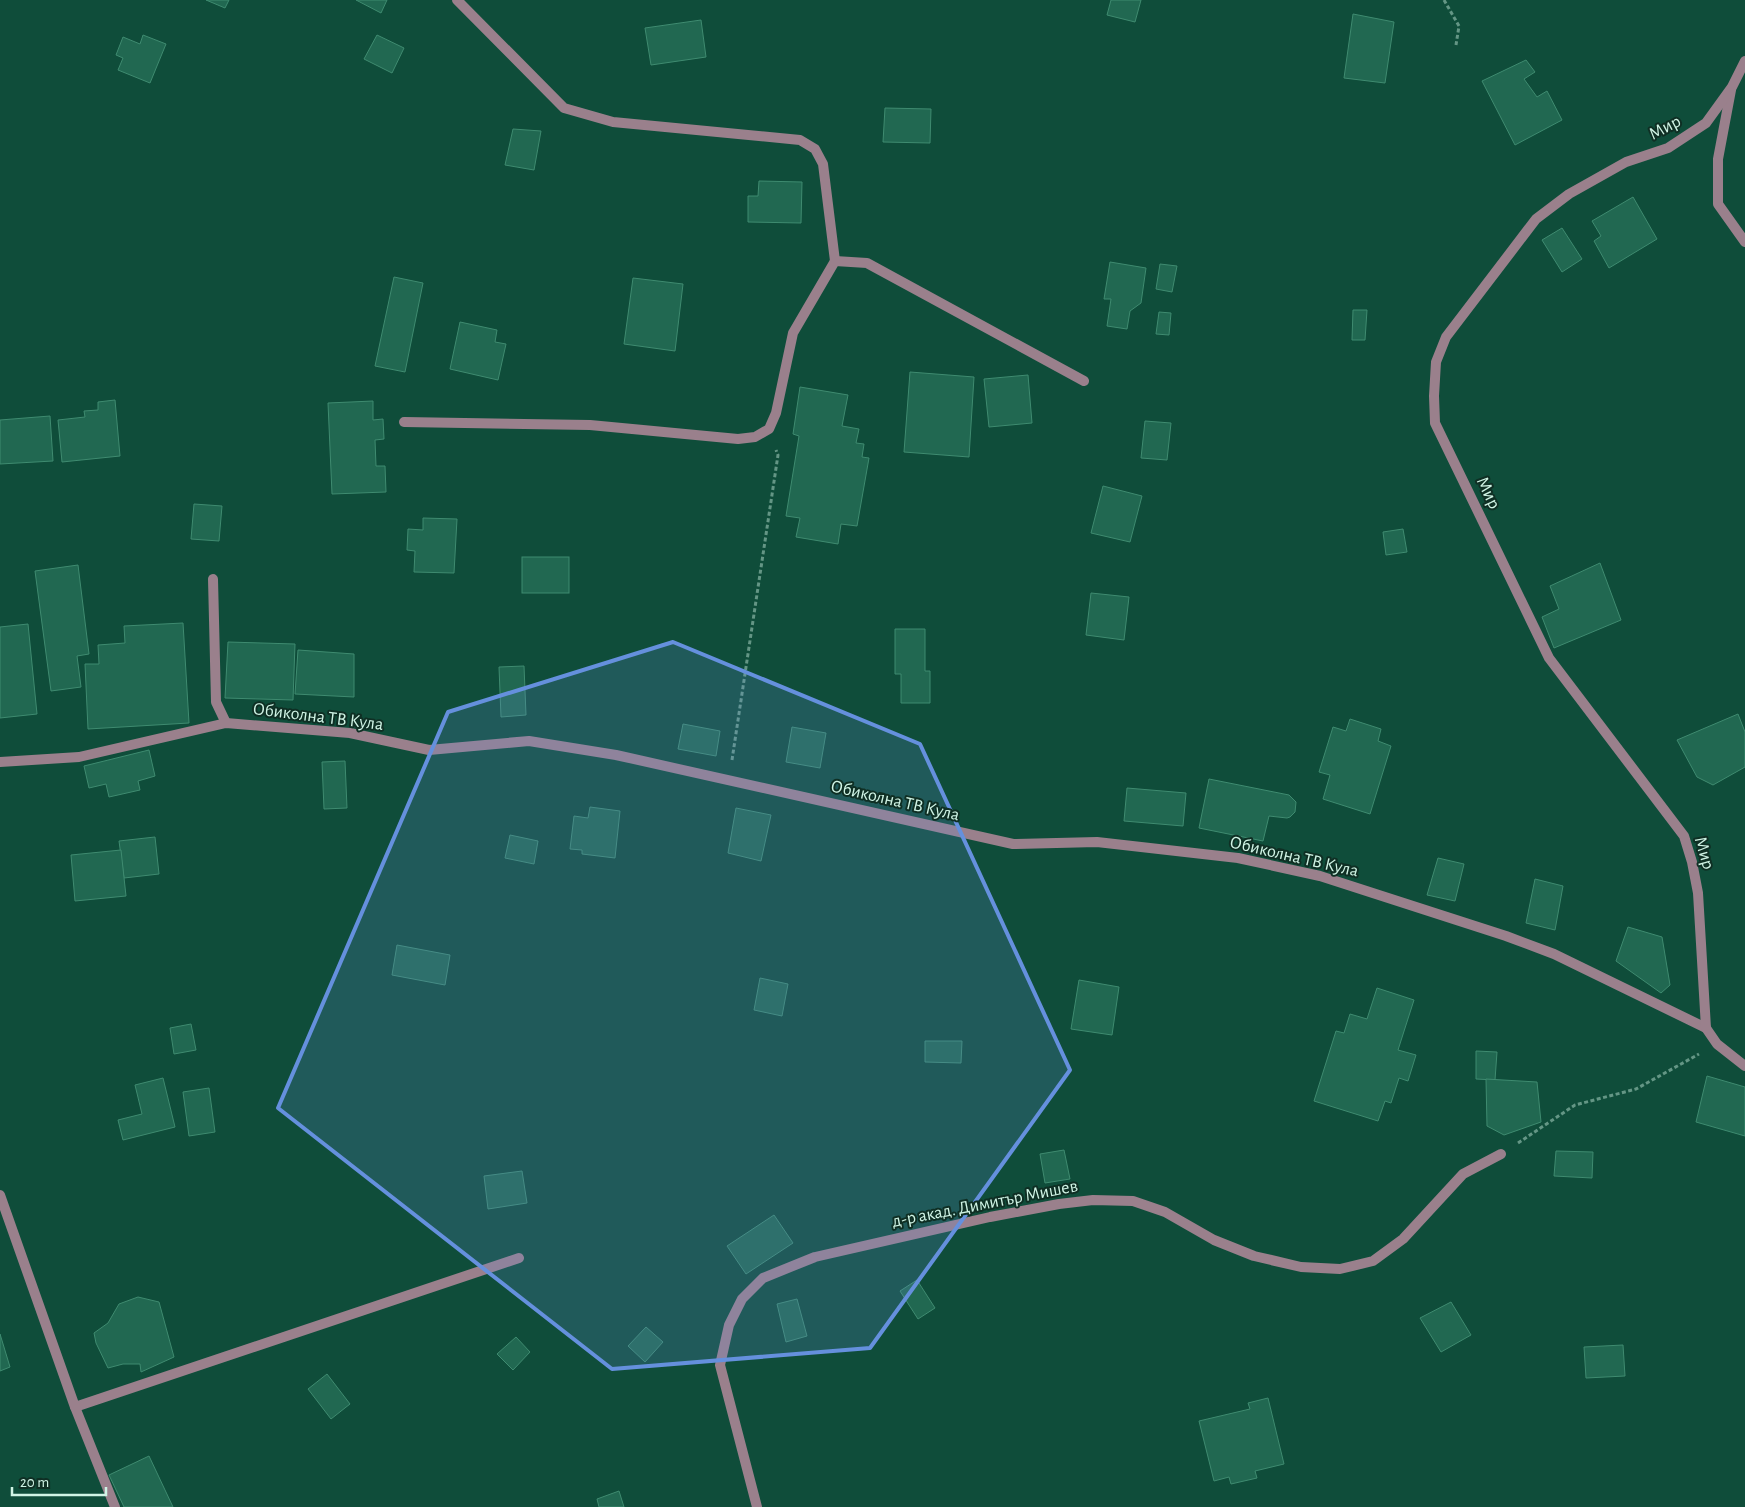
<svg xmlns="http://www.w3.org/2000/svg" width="1745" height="1507" font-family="'Alegreya Sans',sans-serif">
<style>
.building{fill:#216851;stroke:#3f8b70}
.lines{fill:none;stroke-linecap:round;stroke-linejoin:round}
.path{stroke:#649685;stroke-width:3;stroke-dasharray:4 2.5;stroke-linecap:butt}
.service{stroke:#9a808c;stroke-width:10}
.minor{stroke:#9a808c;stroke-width:10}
.marked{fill:#6590dd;fill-opacity:0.2;stroke:#6590dd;stroke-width:4;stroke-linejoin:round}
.labels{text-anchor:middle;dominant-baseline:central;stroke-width:4;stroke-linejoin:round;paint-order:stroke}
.street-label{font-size:18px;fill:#d0f4e5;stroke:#0f2f24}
</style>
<rect width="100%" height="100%" fill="#0f4d3a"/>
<g class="building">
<path d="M206,0h23l-4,8z"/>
<path d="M356,0h31l-6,13z"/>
<path d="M1111,0h30l-6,22 -28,-7z"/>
<path d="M1353,14l41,8 -9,61 -41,-5z"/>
<path d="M701,20l5,37 -55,8 -6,-37z"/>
<path d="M143,35l23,9 -16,39 -32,-13 5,-12 -7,-3 7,-18 17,7z"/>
<path d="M377,35l27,13 -12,25 -28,-14z"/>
<path d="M1526,60l9,12 -11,7 13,18 10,-6 15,29 -47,25 -33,-64z"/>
<path d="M885,108l46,1 -1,34 -47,-1z"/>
<path d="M513,129l28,2 -7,39 -29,-5z"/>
<path d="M759,181l43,1 -1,41 -53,-1v-26h10z"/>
<path d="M1633,197l24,42 -48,29 -15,-27 7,-5 -9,-15z"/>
<path d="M1562,228l20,31 -20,13 -20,-32z"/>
<path d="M1110,262l36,6 -5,35 -11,8 -3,18 -20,-3 4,-27h-7z"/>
<path d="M1160,264l17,2 -5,26 -16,-3z"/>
<path d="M394,277l29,6 -18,89 -30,-6z"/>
<path d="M633,278l50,6 -8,67 -51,-7z"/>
<path d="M1353,310h14l-2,30h-13z"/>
<path d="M1159,312l12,1 -2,22 -13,-1z"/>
<path d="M460,322l37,8 -2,12 11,2 -8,36 -48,-11z"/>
<path d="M910,372l64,5 -5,80 -65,-5z"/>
<path d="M1028,375l4,48 -43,4 -5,-48z"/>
<path d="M800,387l48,8 -6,31 17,3 -3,14 8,1 -2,13 7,1 -12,68 -16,-2 -3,20 -42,-7 4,-19 -14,-2 13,-80 -6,-2z"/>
<path d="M115,400l5,56 -58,6 -4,-42 27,-3 -1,-6 14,-1v-8z"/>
<path d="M373,401v19l10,-1 1,20 -9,1 1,26h9l1,26 -54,2 -4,-91z"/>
<path d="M50,416l3,45 -53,3v-44z"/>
<path d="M1145,421l26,2 -4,37 -26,-2z"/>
<path d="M1103,486l39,10 -12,46 -39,-9z"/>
<path d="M194,504l28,2 -3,35 -28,-2z"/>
<path d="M423,518l34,1 -3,54 -40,-1 1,-21 -8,-1 1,-21 15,1z"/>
<path d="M1403,529l4,23 -21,3 -3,-23z"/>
<rect x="522" y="557" width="47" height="36"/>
<path d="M1600,563l21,57 -67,28 -12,-31 17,-8 -9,-23z"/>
<path d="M78,565l11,89 -12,2 4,31 -30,4 -16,-120z"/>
<path d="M1091,593l38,4 -5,43 -38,-5z"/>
<path d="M183,623l6,100 -101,6 -3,-65h14l-1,-19 27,-2 -1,-17z"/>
<path d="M28,624l9,90 -37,4v-91z"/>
<path d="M895,629h30v42h5v32h-29v-29h-6z"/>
<path d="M228,642l67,2 -2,56 -68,-2z"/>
<path d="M298,650l56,4v43l-59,-3z"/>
<path d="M524,666l2,49 -25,2 -2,-50z"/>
<path d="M1738,714l7,18v35l-32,18 -16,-8 -20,-37z"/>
<path d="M1350,719l31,10 -3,12 13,5 -21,68 -47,-15 7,-24 -11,-3 14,-45 13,4z"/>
<path d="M683,724l37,7 -4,25 -38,-7z"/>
<path d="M792,727l34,6 -6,35 -34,-6z"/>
<path d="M149,750l6,26 -17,5 2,9 -31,7 -3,-13 -17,4 -5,-22z"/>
<path d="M345,761l2,47 -23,1 -2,-47z"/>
<path d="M1209,779l80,16 7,7 -1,10 -5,5 -3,1 -18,-2 -6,25 -64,-13z"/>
<path d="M1127,788l59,5 -3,33 -59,-5z"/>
<path d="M590,807l30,4 -5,47 -33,-4v-4l-12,-1 4,-33 14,2z"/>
<path d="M736,808l35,7 -10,46 -33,-8z"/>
<path d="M510,835l28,6 -4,23 -29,-6z"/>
<path d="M155,837l4,37 -35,4 -5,-37z"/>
<path d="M121,850l5,46 -51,5 -4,-46z"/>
<path d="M1438,858l26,6 -9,37 -28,-6z"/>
<path d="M1535,879l28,7 -8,44 -29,-7z"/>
<path d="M1628,927l34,10 8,48 -9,8 -45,-32z"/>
<path d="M397,945l53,10 -5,30 -53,-10z"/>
<path d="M760,978l28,6 -6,32 -28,-6z"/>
<path d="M1079,980l40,7 -7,48 -41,-6z"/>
<path d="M1377,988l37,12 -16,50 18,5 -8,26 -9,-3 -8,25 -6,-2 -7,20 -64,-20 22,-70 8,2 6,-19 17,5z"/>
<path d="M191,1024l5,26 -22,4 -4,-26z"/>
<path d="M925,1041h37l-1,22 -36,-1z"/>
<path d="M1476,1051l21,1 -2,28 -19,-1z"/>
<path d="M1707,1076l38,11v49l-49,-14z"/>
<path d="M163,1078l12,49 -52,13 -5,-20 24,-6 -7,-29z"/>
<path d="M1486,1079l51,3 4,40 -37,13 -17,-9z"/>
<path d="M209,1088l6,44 -26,4 -6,-44z"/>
<path d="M1064,1150l6,29 -25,4 -5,-29z"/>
<path d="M1556,1151l37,1 -1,26 -38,-2z"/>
<path d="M522,1171l5,32 -39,6 -4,-33z"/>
<path d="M774,1215l19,28 -47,31 -19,-28z"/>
<path d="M917,1280l18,28 -17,11 -18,-28z"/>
<path d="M138,1297l21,5 15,55 -33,15 -1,-8h-17l-15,4 -12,-25 -2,-10 14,-10 11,-19z"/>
<path d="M797,1299l10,37 -21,6 -9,-38z"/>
<path d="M1451,1302l20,33 -30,17 -21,-34z"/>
<path d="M646,1327l17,15 -18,20 -17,-16z"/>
<path d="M0,1334l10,33 -10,4z"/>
<path d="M516,1337l14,15 -17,18 -16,-16z"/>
<path d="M1623,1345l2,31 -39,2 -2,-31z"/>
<path d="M327,1374l23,30 -19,15 -23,-30z"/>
<path d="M1268,1398l16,66 -29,7 2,7 -26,6 -2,-7 -15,4 -15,-60 51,-12 -2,-6z"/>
<path d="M149,1456l24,51h-49l-15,-32z"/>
<path d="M619,1491l5,16h-25l-2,-8z"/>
</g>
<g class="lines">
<g class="path">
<path d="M1444,0l15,26 -3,19"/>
<path d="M732,760l46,-305 -2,-5"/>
<path d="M1518,1143l57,-38 61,-16 63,-35"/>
</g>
<g class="service">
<path d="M404,422l186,3 148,14 17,-2 14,-8 7,-16 17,-80 42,-72 32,2 217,118"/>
<path d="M213,579l3,123 10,21"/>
<path d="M75,1407l444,-149"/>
</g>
<g class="minor">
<path d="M457,0l107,108 49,14 187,18 15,9 8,15 12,97"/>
<path d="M1731,90l-13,69v45l27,38"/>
<path d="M0,762l79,-5 147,-34 124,10 79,17 100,-9 87,14 397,89 84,-2 141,16 82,18 186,60 48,18 152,74 11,16 28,22"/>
<path d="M1706,1028l-8,-135 -6,-31 -8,-26 -135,-178 -114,-235 -1,-27 2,-34 10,-25 90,-118 33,-25 57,-32 42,-14 38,-25 26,-36 13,-26"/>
<path d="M0,1195l75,212 40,100"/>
<path d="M757,1507l-37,-142 9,-40 13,-26 21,-21 52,-21 175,-40 69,-13 34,-4 40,1 32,11 49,28 40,16 47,11 39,2 33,-8 30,-22 60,-65 38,-20"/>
</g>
</g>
<path class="marked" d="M673,642l247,102 150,326 -200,278 -258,21 -334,-261 170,-396z"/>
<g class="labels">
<g class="street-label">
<text transform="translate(1665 128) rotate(-28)">Мир</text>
<text transform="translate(1488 493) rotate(64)">Мир</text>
<text transform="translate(318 717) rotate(7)">Обиколна ТВ Кула</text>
<text transform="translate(895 801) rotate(13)">Обиколна ТВ Кула</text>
<text transform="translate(1704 853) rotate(74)">Мир</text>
<text transform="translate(1294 857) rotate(13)">Обиколна ТВ Кула</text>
<text transform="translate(985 1204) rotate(-11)">д-р акад. Димитър Мишев</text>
</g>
</g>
<path d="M12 1487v8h94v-8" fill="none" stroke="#d0f4e5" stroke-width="2.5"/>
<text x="20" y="1487" font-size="15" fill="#d0f4e5" stroke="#0f2f24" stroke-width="4" paint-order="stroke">20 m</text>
</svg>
